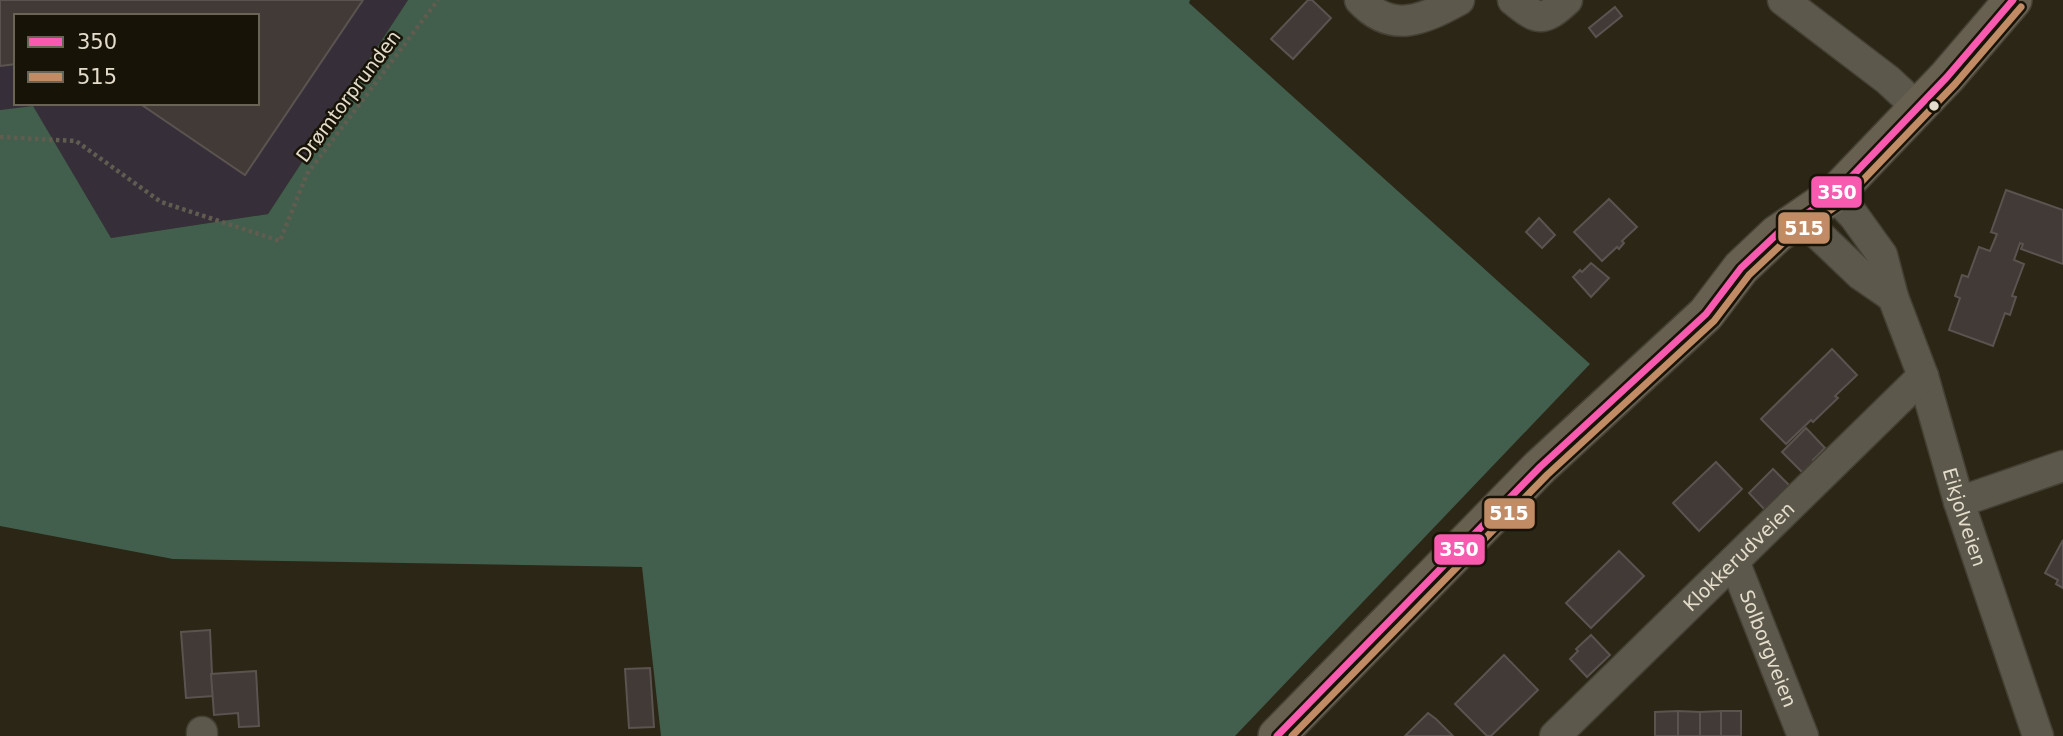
<svg xmlns="http://www.w3.org/2000/svg" width="2063" height="736" font-family="'DejaVu Sans',sans-serif">
<style>
.commercial{fill:#362e38;fill-rule:evenodd}
.forest{fill:#425e4c}
.building{fill:#413a37;stroke:#5a5350;stroke-width:2}
.lines{fill:none;stroke-linecap:round;stroke-linejoin:round}
.minor-casing{stroke:#454034;stroke-width:33}
.major-casing{stroke:#454034;stroke-width:40}
.path{stroke:#615c50;stroke-width:4.5;stroke-dasharray:3.5 3.5;stroke-linecap:butt}
.minor{stroke:#5c584b;stroke-width:30}
.major{stroke:#675f50;stroke-width:37}
.bus-1-casing{stroke:#181307;stroke-width:12}
.bus-2-casing{stroke:#181307;stroke-width:12}
.bus-1{stroke:#f75aaf;stroke-width:7}
.bus-2{stroke:#c18c65;stroke-width:7}
.bus-dot{fill:#e4ddcc;stroke:#181307;stroke-width:2.5}
.labels{text-anchor:middle;dominant-baseline:central;stroke-width:5;stroke-linejoin:round;paint-order:stroke}
.street-label{font-size:19px;fill:#e4ddcc;stroke:#181307}
.line-badge{stroke:#181307;stroke-width:2.5}
.badge-label{font-size:19px;text-anchor:middle;font-weight:bold;fill:#fff}
</style>
<rect width="100%" height="100%" fill="#2b2615"/>
<path class="commercial" d="M0,0h408l-140,214 -157,24 -78,-131 -33,3zM16,16h241v87h-241z"/>
<path class="forest" d="M408,0h782l-1,3 401,361 -355,372h-574l-19,-169 -469,-8 -173,-33v-416l33,-4 78,132 157,-24z"/>
<g class="building">
<path d="M0,0h363l-118,175 -106,-72h118v-87h-241v48l-16,2z"/>
<path d="M1308,0h4l19,18 -38,41 -22,-20z"/>
<path d="M1615,7l7,9 -26,21 -7,-9z"/>
<path d="M2006,190l57,20v54l-42,-15 2,-5 -3,-1 -6,17 10,4 -12,32 4,1 -6,18 -5,-2 -12,33 -44,-16 11,-32 -5,-2 7,-21 6,2 11,-30 11,4 7,-17 -6,-2z"/>
<path d="M1609,199l28,28 -15,14 2,2 -5,6 -2,-2 -15,14 -28,-29z"/>
<path d="M1539,218l16,17 -13,13 -16,-16z"/>
<path d="M1591,263l18,15 -18,19 -18,-20 7,-7 2,2z"/>
<path d="M1832,349l25,26 -22,21 3,2 -25,24 -2,-2 -25,24 -25,-25z"/>
<path d="M1806,428l19,20 -12,12 5,5 -12,11 -24,-24z"/>
<path d="M1716,462l26,27 -43,42 -26,-28z"/>
<path d="M1773,469l17,17 -25,24 -16,-17z"/>
<path d="M2063,540v48l-7,-4 2,-4 -13,-7z"/>
<path d="M1619,551l25,25 -53,52 -25,-25z"/>
<path d="M210,630l3,66 -27,2 -5,-66z"/>
<path d="M1591,635l19,20 -23,22 -17,-18 8,-8 -2,-2z"/>
<path d="M1504,655l34,35 -47,46h-4l-32,-32z"/>
<path d="M650,668l4,59 -25,1 -4,-59z"/>
<path d="M256,671l3,55 -20,1 -1,-14 -24,2 -3,-41z"/>
<path d="M1678,711v25h-23v-24z"/>
<path d="M1678,711l22,1v24h-22z"/>
<rect x="1721" y="711" width="20" height="25"/>
<path d="M1721,711v25h-21v-24z"/>
<path d="M1428,713l8,6 17,17h-48z"/>
</g>
<g class="lines">
<g class="minor-casing">
<g id="minor">
<path d="M1360,0c32,35 64,19 99,0"/>
<path d="M1513,0c25,20 29,23 54,0"/>
<path d="M1783,0l105,80 30,28"/>
<path id="s1" d="M1834,195l20,21 28,39 11,42 30,79 36,126 79,234"/>
<path d="M1801,218l60,57 32,22"/>
<path d="M1959,502l104,-36"/>
<path id="s2" d="M1734,561l69,175"/>
<path d="M202,732v4"/>
<path id="s3" d="M1555,736l368,-360"/>
</g>
</g>
<g class="major-casing">
<path id="major" d="M1277,736l263,-269 166,-153 35,-46 36,-34 57,-39 113,-118 66,-77"/>
</g>
<path class="path" d="M0,137l76,4 85,61 119,39 27,-67 131,-174"/>
<use href="#minor" class="minor"/>
<use href="#major" class="major"/>
<g class="bus-1-casing">
<path id="bus-1" d="M1277,736l263,-269 166,-153 35,-46 36,-34 57,-39 113,-118 66,-77"/>
</g>
<g class="bus-2-casing">
<path id="bus-2" d="M1292,736l255,-261 167,-154 35,-46 35,-33 58,-40 113,-118 66,-77"/>
</g>
<use href="#bus-1" class="bus-1"/>
<use href="#bus-2" class="bus-2"/>
</g>
<circle class="bus-dot" cx="1934" cy="106" r="6"/>
<g class="labels">
<g class="street-label">
<text transform="translate(348 96) rotate(-53)">Drømtorprunden</text>
<text stroke="none"><textPath href="#s1" startOffset="352">Eikjolveien</textPath></text>
<text stroke="none"><textPath href="#s3" startOffset="257">Klokkerudveien</textPath></text>
<text stroke="none"><textPath href="#s2" startOffset="94">Solborgveien</textPath></text>
</g>
</g>
<g class="line-badge">
<rect x="1810" y="175" width="53" height="34" rx="7" fill="#f75aaf"/>
<rect x="1777" y="211" width="54" height="34" rx="7" fill="#c18c65"/>
<rect x="1483" y="497" width="53" height="33" rx="7" fill="#c18c65"/>
<rect x="1433" y="533" width="53" height="33" rx="7" fill="#f75aaf"/>
</g>
<g class="badge-label">
<text x="1837" y="199">350</text>
<text x="1804" y="235">515</text>
<text x="1509" y="520">515</text>
<text x="1459" y="556">350</text>
</g>
<rect x="14" y="14" width="245" height="91" fill="#181307" stroke="#6a6456" stroke-width="2"/>
<rect x="28" y="37" width="35" height="10" fill="#f75aaf" stroke="#6a6456" stroke-width="2"/>
<text x="77" y="49" font-size="21" fill="#e4ddcc">350</text>
<rect x="28" y="72" width="35" height="10" fill="#c18c65" stroke="#6a6456" stroke-width="2"/>
<text x="77" y="84" font-size="21" fill="#e4ddcc">515</text>
</svg>
